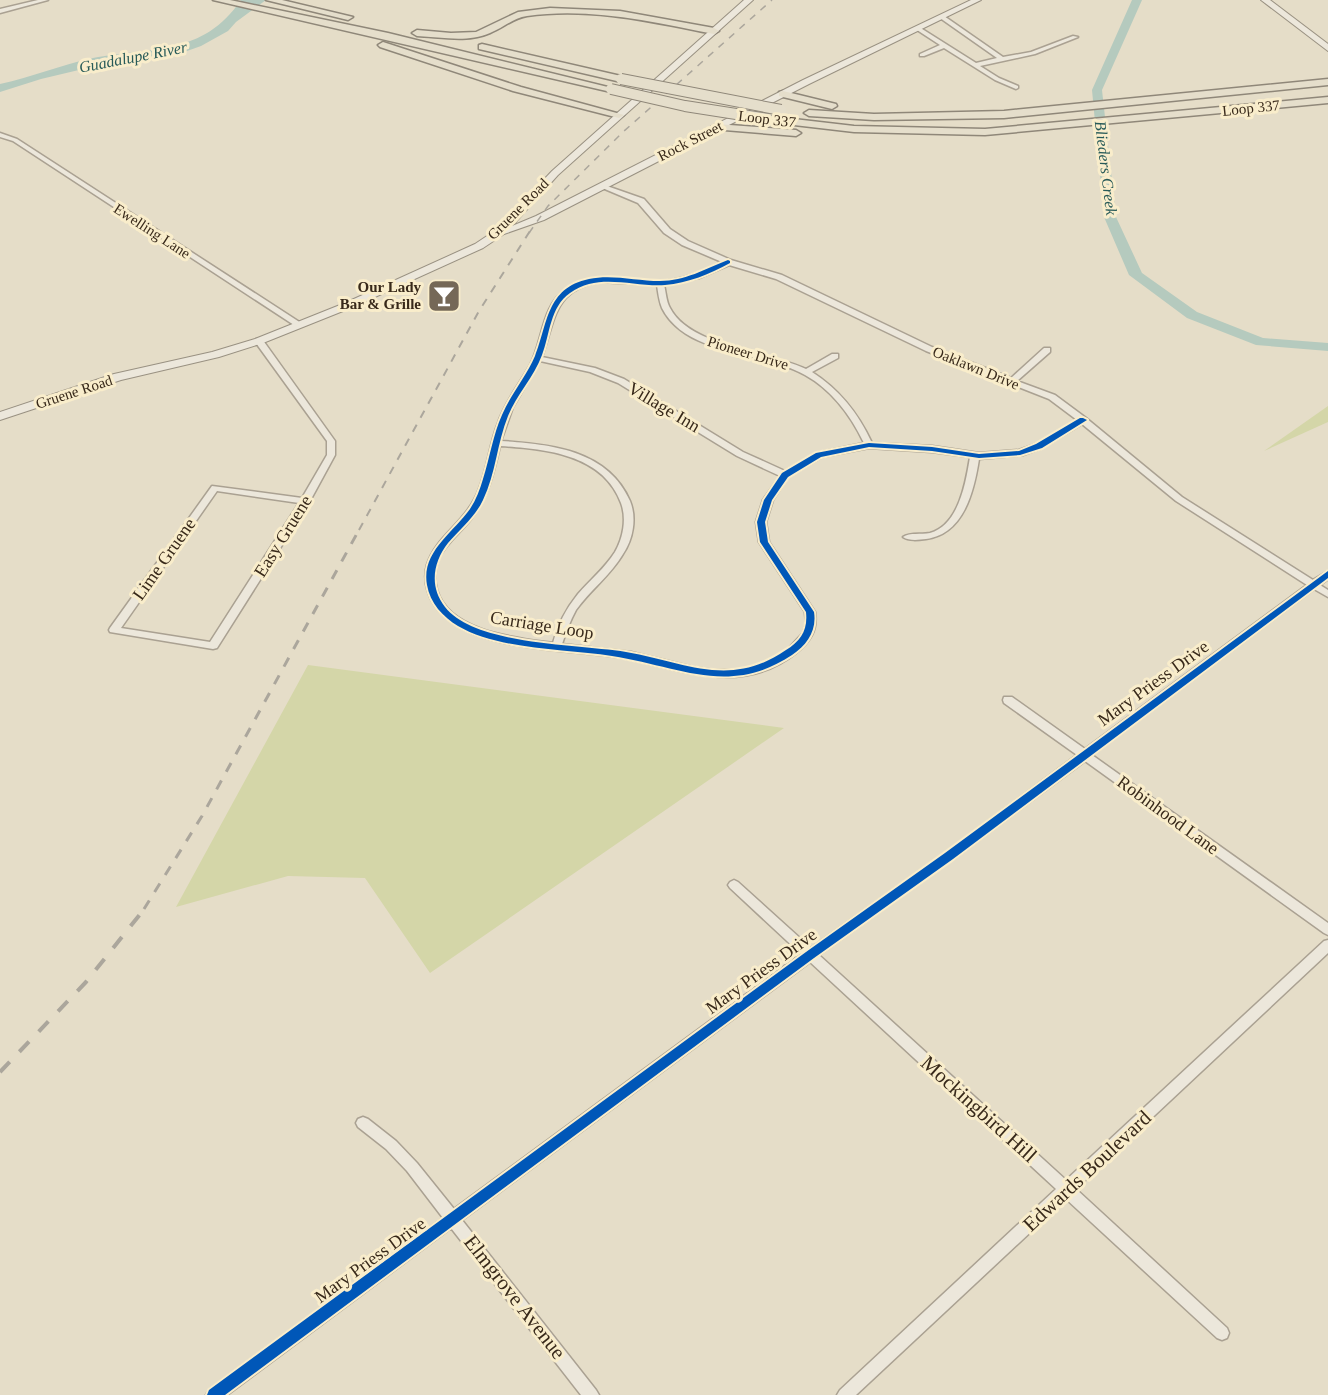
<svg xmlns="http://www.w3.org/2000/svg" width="1328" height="1395" font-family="'Times New Roman',serif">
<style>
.green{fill:#d4d6a8}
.water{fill:#b5cabe}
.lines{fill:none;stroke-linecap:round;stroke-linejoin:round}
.river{fill:#b5cabe;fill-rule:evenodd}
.street-casing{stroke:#aaa192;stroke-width:3}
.secondary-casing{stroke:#999182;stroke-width:2}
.primary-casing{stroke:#8f8779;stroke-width:3}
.street{fill:#ece7db;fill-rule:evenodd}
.secondary{fill:#ece7db;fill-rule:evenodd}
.primary{fill:#e5decb;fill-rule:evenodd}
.rail-far3{stroke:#aba69c;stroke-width:1.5;stroke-dasharray:7 7;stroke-linecap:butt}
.rail-far2{stroke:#aba69c;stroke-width:2;stroke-dasharray:8 8;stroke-linecap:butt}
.rail-far1{stroke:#aba69c;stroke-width:3;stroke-dasharray:10 10;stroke-linecap:butt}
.rail{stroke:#aba69c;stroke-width:4;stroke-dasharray:14 14;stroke-linecap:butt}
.primary-bridge-casing{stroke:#8f8779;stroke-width:12;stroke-linecap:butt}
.primary-bridge{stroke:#e5decb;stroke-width:10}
.cycleway-casing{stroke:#f9edcb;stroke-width:4}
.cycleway{fill:#0057b8;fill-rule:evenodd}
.labels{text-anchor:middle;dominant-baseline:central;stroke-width:6;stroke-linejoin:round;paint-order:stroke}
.far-street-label{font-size:15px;fill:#38291a;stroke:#f9edcb}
.far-poi-label{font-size:15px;font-weight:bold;fill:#38291a;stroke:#f9edcb;text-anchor:end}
.far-water-label{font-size:16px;font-style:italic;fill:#275a58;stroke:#f9edcb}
.street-label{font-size:18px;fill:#38291a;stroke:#f9edcb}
.near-street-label{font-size:21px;fill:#38291a;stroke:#f9edcb}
</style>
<rect width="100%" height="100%" fill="#e5ddc8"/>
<g class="green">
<path d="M1328,406v16l-64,29z"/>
<path d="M308,665l476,63 -354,245 -65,-95 -77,-2 -112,31z"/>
</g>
<path class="water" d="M241,0h25l-30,22 -8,9 -27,15 -28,10 -69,8 -63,15 -41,13v-8c32,-7 61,-19 93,-26 58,-11 110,-2 148,-58z"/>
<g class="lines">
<path class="river" d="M1132,0h10l-40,90 14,127 26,56 55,39 66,26 65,5v8l-72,-6 -69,-27 -58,-43 -25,-58 -12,-127z"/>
<g class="street-casing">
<g id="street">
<path d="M38,0h10l-48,13v-4z"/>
<path d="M940,16h4l59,41 28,-5 42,-16 5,1 -43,17 -55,12 19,12 19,8v2l-2,1 -21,-9 -51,-32 -20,8h-4v-2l20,-9 -23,-15v-2l2,-1 57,36 21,-5 -57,-40z"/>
<path d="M0,133l17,6 287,186 -4,2h-3l-284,-186 -13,-4z"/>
<path d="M600,185h4l40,14 26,30 18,12 43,19 51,15 150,72 79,31 33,-30h6v4l-33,29 38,14 31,23 96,79 131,83 15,-9v8l-8,6 8,5v7l-14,-8 -222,166 236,168v12l-4,-2 -239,-172 -132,98 -134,96 247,225 258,-239 4,-1v13l-252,236 151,139 2,5 -2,5 -5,2 -5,-2 -151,-139 -210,196h-19l3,-5 216,-201 -246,-227 -348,258 134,170 3,5h-18l-130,-167 -224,167h-21l3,-5 234,-172 -36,-47 -21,-22 -28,-22 -2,-4 2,-4 5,-2 5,2 28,22 21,22 37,46 347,-255 -71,-66 -2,-3 2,-3 4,-2 4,2 73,66 134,-95 132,-98 -73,-52 -1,-3 1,-3h8l73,52 222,-164 -131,-84 -94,-77 -40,24 -19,7 -44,4c-5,32 -15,75 -53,80 -8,1 -17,2 -23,-2 7,-5 18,-2 27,-4 29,-8 36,-51 40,-76l-38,-5 -63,-4 -47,9 -34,20 -15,23 -7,22 3,20 46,70c3,18 -5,30 -19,41 -52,41 -106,20 -163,7 -55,-12 -151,-5 -192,-47 -12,-12 -19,-31 -14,-48 8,-27 35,-41 47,-65 13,-24 14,-52 24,-77 7,-21 21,-38 32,-58 13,-24 11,-59 36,-76 30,-20 64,-7 97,-8 21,-2 41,-10 59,-19l-40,-17 -18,-12 -26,-30 -38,-16zM729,265l47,14 150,72 123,48 28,21 -41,24 -17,6 -40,3 -47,-7 -60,-3c-14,-30 -32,-53 -60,-71l26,-14v-4h-6l-26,15c-38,-17 -117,-23 -136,-61 -4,-7 -4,-16 -6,-23l35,-7zM600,282l57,3c1,7 2,16 5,23 24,48 100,43 143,67 27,15 46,41 59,68l-48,10 -31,18 -42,-19 -119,-73 -29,-11 -53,-11c13,-37 12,-68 58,-75zM540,361l50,11 28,11 119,73 43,20 -17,24 -7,22 3,20 46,70 1,12 -3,9 -15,16 -19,12 -17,7 -18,2h-20l-21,-3 -62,-15 -69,-8c4,-12 8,-23 14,-34 14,-20 35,-35 47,-56 10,-15 14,-36 7,-53 -22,-51 -80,-57 -129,-60l12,-34zM500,446c45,3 103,8 121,57 6,16 2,35 -6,49 -10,16 -25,28 -37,42 -12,15 -20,30 -25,49 -37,-5 -104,-11 -116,-53 -3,-11 -2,-22 2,-32 7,-15 22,-26 32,-39 17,-21 23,-47 29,-73z"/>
<path d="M256,339h6l73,102v14l-25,46 -93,147 -4,1 -103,-17 -1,-2 1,-2 102,-142 90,12 25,-43v-14l-71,-98zM217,491l82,12 -89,139 -89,-14z"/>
</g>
</g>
<g class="secondary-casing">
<g id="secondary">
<path d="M744,0h9l-195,175 -46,51 24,-10 267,-136 168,-80h10l-172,84 -265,136 -40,14 -21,14 -130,59 -90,36 -44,14 -98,23 -121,40v-8l114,-38 98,-22 43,-13 90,-36 130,-59 21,-14 56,-59z"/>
<path d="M1261,0h9l58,44v7z"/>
</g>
</g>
<g class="primary-casing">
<g id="primary">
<path d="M213,0h17l158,33 228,56 -5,3z"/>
<path d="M266,0h16l71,17 -5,3z"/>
<path d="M550,8l70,3 94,17 5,3 -5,3c-61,-12 -124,-27 -187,-18 -14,2 -24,12 -37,17 -23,10 -49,4 -73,3l-5,-3 5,-3 34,3 25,-1 42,-20z"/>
<path d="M383,42l138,45 103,28 -5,3 -106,-27 -133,-44 -2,-2z"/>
<path d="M482,44l139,32 5,3 -5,3 -142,-33v-4z"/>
<path d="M1328,79v6l-324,33 -130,2 -65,-4 -5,-3 5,-3 65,4 130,-3z"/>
<path d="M783,91l53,13 1,2 -5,3 -53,-13v-4z"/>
<path d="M1328,97v6l-343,32 -131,-3 -86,-10 -5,-3 5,-3 86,10 131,3z"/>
<path d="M716,124l80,6 5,3 -5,3 -84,-7 -1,-2z"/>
</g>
</g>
<use href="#street" class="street"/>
<use href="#secondary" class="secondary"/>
<use href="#primary" class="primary"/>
<path class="rail-far3" d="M529,233l19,-27 75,-74 149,-132"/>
<path class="rail-far2" d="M359,530l120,-219 51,-80"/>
<path class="rail-far1" d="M144,909l58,-93 158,-288"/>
<path class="rail" d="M0,1072l86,-90 59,-74"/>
<g class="primary-bridge-casing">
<g id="primary-bridge">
<path d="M621,79l160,31"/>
<path d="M611,89l74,17 83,13"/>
</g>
</g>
<use href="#primary-bridge" class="primary-bridge"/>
<g class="cycleway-casing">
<g id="cycleway">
<path d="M728,260l2,1v2c-20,11 -42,20 -65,22 -33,2 -66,-13 -95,8 -20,14 -20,41 -28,62 -8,22 -25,39 -34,61 -11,27 -12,57 -25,84 -8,17 -23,29 -35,43 -15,19 -19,44 -3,64 31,39 134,37 181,45 59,10 104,37 160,-2 15,-9 22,-20 20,-38l-46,-70 -3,-20 7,-22 18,-27 34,-20 53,-10 63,4 47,7 40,-3 17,-7 44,-26h3l4,2 -45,28 -22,7 -41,3 -47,-7 -63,-4 -48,10 -33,20 -16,23 -7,22 3,20 46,70c3,19 -7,33 -22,43 -63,42 -114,11 -180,1 -46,-7 -113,-6 -154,-30 -15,-9 -28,-23 -31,-41 -6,-33 26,-52 43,-76 6,-9 10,-20 13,-30 7,-22 10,-44 19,-64 9,-21 24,-38 33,-59 13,-32 11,-68 54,-77 23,-5 47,2 71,2 25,0 45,-12 68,-21z"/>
<path d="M1328,571v7l-375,281 -139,99 -589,437h-18l2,-5 597,-438 139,-99z"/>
</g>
</g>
<use href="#cycleway" class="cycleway"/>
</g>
<defs>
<g id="bar-square" transform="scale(1.725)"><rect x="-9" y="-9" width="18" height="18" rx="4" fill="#756857" stroke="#f9edcb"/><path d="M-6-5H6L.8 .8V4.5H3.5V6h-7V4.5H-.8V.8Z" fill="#fff"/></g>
</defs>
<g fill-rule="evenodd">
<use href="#bar-square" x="444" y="296"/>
</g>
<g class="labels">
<g class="far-street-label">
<text transform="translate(1251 108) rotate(-6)">Loop 337</text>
<text transform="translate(767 119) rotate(7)">Loop 337</text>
<text transform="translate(690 141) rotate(-27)">Rock Street</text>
<text transform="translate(518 209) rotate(-45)">Gruene Road</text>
<text transform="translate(152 231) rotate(33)">Ewelling Lane</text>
<text transform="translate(748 353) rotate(17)">Pioneer Drive</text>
<text transform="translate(976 368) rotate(22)">Oaklawn Drive</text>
<text transform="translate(74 392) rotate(-18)">Gruene Road</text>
</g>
<g class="far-poi-label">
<text x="421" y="287">Our Lady<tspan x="421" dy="17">Bar &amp; Grille</tspan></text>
</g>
<g class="far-water-label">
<text transform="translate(133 57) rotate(-11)">Guadalupe River</text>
<text transform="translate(1106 168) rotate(83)">Blieders Creek</text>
</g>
<g class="street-label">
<text transform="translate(664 407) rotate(31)">Village Inn</text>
<text transform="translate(283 536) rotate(-58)">Easy Gruene</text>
<text transform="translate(164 559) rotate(-55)">Lime Gruene</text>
<text transform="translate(542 625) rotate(9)">Carriage Loop</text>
<text transform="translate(1153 683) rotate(-36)">Mary Priess Drive</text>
<text transform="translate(1168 815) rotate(36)">Robinhood Lane</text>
<text transform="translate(761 971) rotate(-36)">Mary Priess Drive</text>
<text transform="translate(370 1260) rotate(-36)">Mary Priess Drive</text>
</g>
<g class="near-street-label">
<text transform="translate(979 1109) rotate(42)">Mockingbird Hill</text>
<text transform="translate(1087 1171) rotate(-43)">Edwards Boulevard</text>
<text transform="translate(515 1297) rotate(52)">Elmgrove Avenue</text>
</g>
</g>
</svg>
